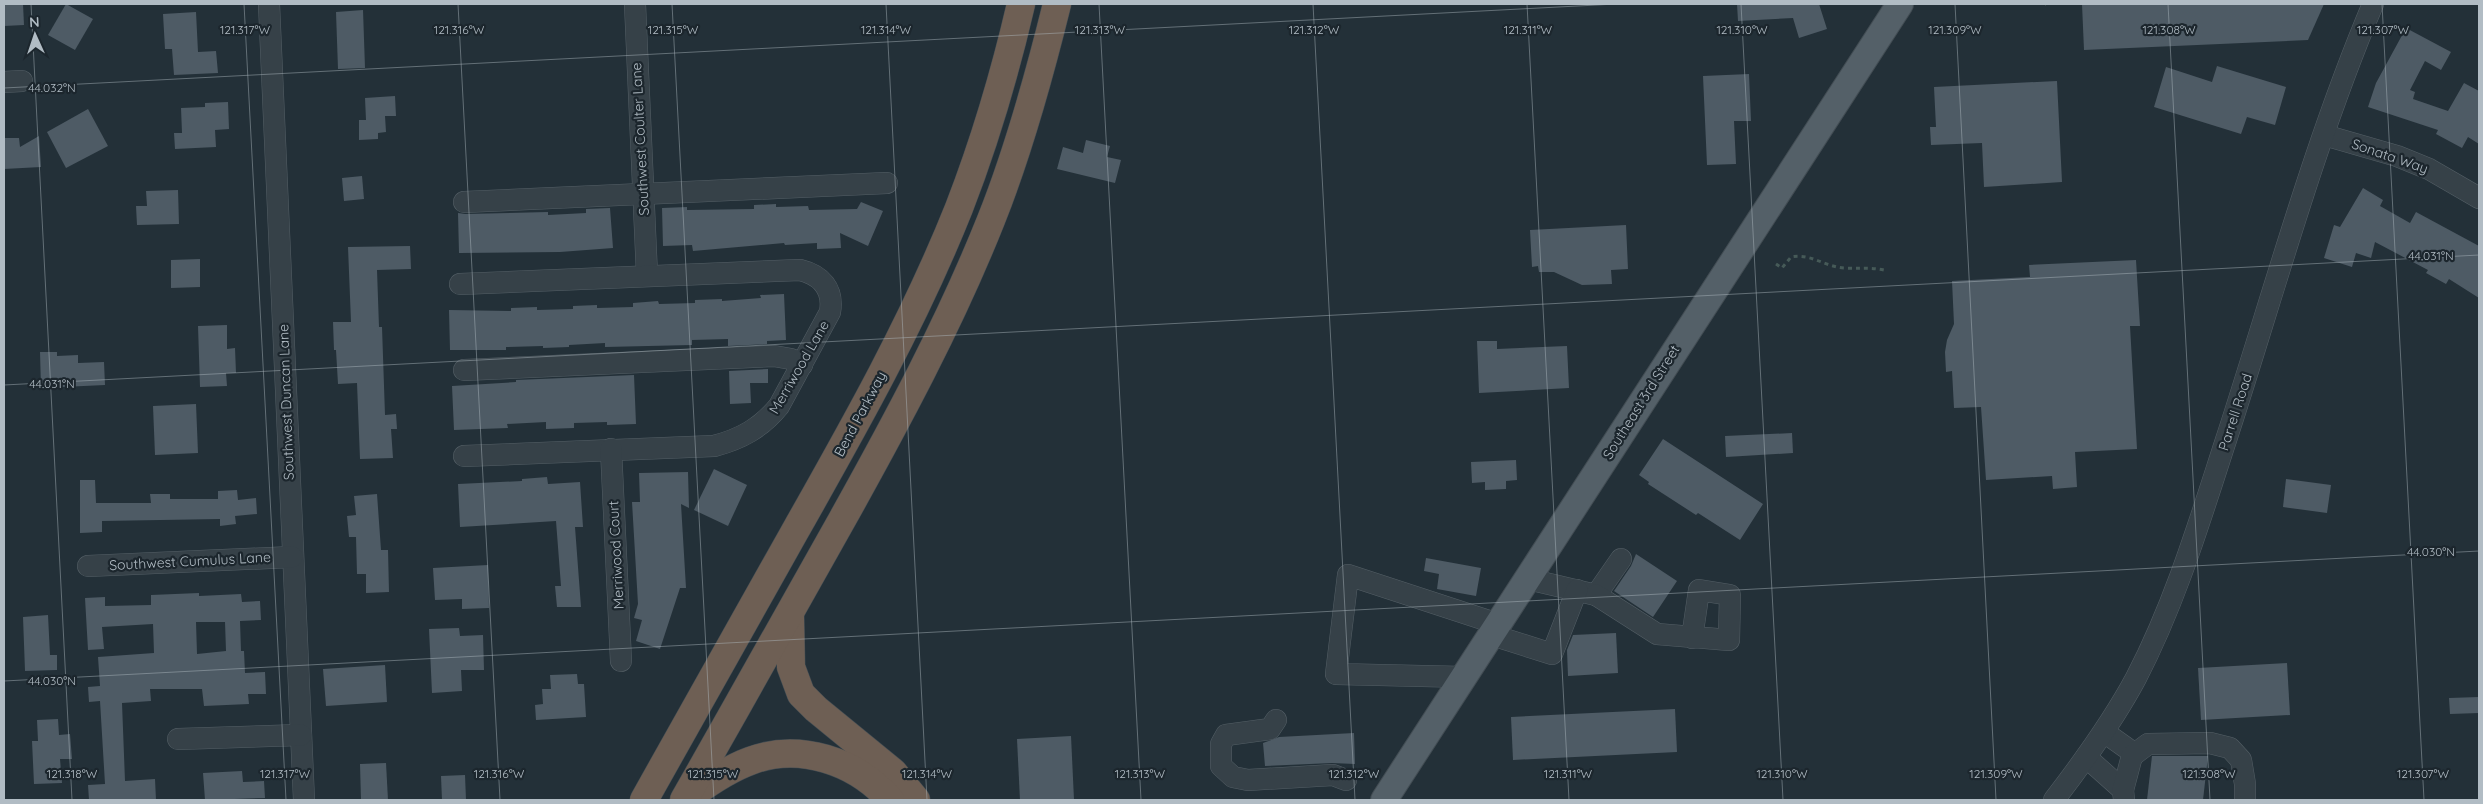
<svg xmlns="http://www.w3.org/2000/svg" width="2483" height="804" font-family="Quicksand,sans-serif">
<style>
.building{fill:#4e5b65;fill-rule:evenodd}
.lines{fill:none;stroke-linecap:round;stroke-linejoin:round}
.minor-casing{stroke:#545f66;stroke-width:22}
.major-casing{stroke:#434d54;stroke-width:28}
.highway-casing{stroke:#414c53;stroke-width:29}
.path{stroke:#465a58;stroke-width:3;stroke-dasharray:4 4;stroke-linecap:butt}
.minor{stroke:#364148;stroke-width:21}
.major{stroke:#546068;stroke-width:26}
.highway{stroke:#6e5f54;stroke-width:28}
.ticks{fill:none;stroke:#b1bcc4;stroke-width:1;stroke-opacity:0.45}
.labels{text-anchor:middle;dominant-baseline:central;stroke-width:4.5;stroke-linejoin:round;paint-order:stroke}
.street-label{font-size:14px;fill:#b1bcc4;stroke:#1c262d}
.ticks-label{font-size:12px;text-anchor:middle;fill:#b1bcc4;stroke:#1c262d;stroke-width:4.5;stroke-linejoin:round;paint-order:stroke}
</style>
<rect width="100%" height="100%" fill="#233038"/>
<g class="building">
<path d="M4,4h19l1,21 -20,1z"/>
<path d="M66,4l27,15 -18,31 -27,-15z"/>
<path d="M1737,4h82l8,25 -28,9 -6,-20 -55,3z"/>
<path d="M2082,4h242l-16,36 -224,10z"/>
<path d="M363,10l2,58 -27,1 -2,-57z"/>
<path d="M196,12l2,40 18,-1 2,22 -44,2 -2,-26h-7l-2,-35z"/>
<path d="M2406,28l45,24 -10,18 -16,-9 -15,29 5,2 -2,7 35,12 16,-28 15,8v53l-11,-7 -6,11 -26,-14 2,-4 -70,-23 8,-24z"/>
<path d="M2217,66l69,21 -11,38 -28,-8 -6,17 -87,-27 12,-40 46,15z"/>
<path d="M1749,74l2,47h-17l2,43 -29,1 -4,-89z"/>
<path d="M2057,81l5,101 -78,5 -2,-44 -51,2 -1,-18h6l-2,-40z"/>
<path d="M395,96l1,20h-11l1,16 -8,1v6l-19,1v-20h7l-1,-22z"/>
<path d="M228,102l1,27 -14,1 1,17 -41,2 -1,-16h8l-1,-25 24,-1v-4z"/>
<path d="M88,109l20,37 -42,22 -19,-36z"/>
<path d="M39,136l2,31 -37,2v-31h15l1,9z"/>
<path d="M1086,140l24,6 -3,11 14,3 -6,23 -58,-14 6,-22 20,6z"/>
<path d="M362,176l2,23 -20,2 -2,-23z"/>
<path d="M2363,188l20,12 -3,6 30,17 6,-11 63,34v52l-30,-19 -3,5 -20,-11 2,-3 -53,-28 -4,16 -15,-5 -4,14 -28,-9 10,-33 6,2z"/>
<path d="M178,190l1,34 -42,1 -1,-19h11l-1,-15z"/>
<path d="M861,202l22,9 -15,35 -28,-13 1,15 -24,1v-6l-32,2 -1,-2 -91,8 -1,-6 -29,1 -1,-38 25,-1v3l67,-1v-4l22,-1v3l32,-1 1,4 48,-1z"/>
<path d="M610,208l3,40 -53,4 -101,1 -1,-40 7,1 83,-2v3l38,-2v-4z"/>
<path d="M1626,225l2,44 -17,1 1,14 -30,1 -28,-13h-15l-1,-6 -6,1 -2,-37z"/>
<path d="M410,246l1,23 -34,1 2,57h3l3,88 11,-1 1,15h-6l2,29 -33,1 -3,-76 -19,1 -2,-34h-2l-1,-28h18l-3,-75z"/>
<path d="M200,259v28l-29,1v-28z"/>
<path d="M2136,260l4,66h-10l7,123 -62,3 2,35 -24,2 -1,-13 -66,4 -5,-73 -27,1 -2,-37 -6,1 -1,-20 2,-12 7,-16 -2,-43 78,-4 -1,-12z"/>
<path d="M784,294l2,46 -19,1v3l-39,2v-7l-36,1v5l-87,2v-4l-36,2v2l-26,1v-2l-37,1v3h-56l-1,-40 62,1v-3l26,-1v3l36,-1v-3l24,-1v3l36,-1v-4l25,-2 1,3 36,-1v-3l27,-1v2l39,-3 -1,-3z"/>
<path d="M227,325v24l8,-1 1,25h-10l1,13 -27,1 -2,-61z"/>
<path d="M1477,341h20v8l70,-3 2,42 -90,5z"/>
<path d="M40,352h17v4l21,-1v8l26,-1 1,23 -64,3z"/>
<path d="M768,369v14h-18l1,20 -21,1 -1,-33z"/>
<path d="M634,375l2,49 -29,1v-3l-33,1v5l-28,1v-7l-39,2 1,4 -54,2 -2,-44 64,-4v-2z"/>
<path d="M196,404l2,49 -43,2 -2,-49z"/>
<path d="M1792,433l1,20 -67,4 -1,-21z"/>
<path d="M1663,439l100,65 -23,36 -42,-27 -2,2 -48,-31 1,-2 -10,-7z"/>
<path d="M1516,460l1,20 -11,1v8l-21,1v-8l-13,1 -1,-21z"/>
<path d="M714,469l33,16 -19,41 -34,-16z"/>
<path d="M688,472l1,36 -8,-4 5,84h-6l-20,61 -24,-8 6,-21 -8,-2 4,-14 -6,-102h8l-1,-29z"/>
<path d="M547,477l1,7 32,-2 3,45h-8l6,80h-24l-2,-21h6l-5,-65 -96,6 -2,-43 64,-3v-2z"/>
<path d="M2286,479l45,6 -4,28 -44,-6z"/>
<path d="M80,480h15l1,23h55l-1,-9h20v5h48v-8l19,-1 1,10 18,-2 1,16 -22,2 1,8 -16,2v-7l-118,2v11l-22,1z"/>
<path d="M377,494l4,56h7l1,42 -23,1v-19h-9l-1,-37h-7l-2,-21 9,-1 -2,-19z"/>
<path d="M1636,554l41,27 -24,36 -39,-26 17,-25z"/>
<path d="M1426,558l55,10 -5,28 -39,-7 2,-15 -15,-3z"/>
<path d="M488,565l1,43 -27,1v-10l-27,1 -2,-32z"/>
<path d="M199,593v3l42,-2 1,8 18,-1 1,19 -21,1 1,30h3l1,22 20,-1 1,22h-18l1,10 -45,2 -2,-17h-52l1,12 -29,2 3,78 30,-2 1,21h-67l-1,-15 17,-1 -5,-83 -11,1 -1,-15 12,-1 -2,-29 56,-4 -1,-29 -51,3 2,22 -16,1 -3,-52 20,-1v9l46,-1v-10zM196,622h29l1,29 -29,3z"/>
<path d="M48,615l2,40h7v15l-32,1 -2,-54z"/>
<path d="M459,628l1,8 23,-1 1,35h-23l1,21 -30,2 -3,-64z"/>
<path d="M1616,633l2,40 -50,3 -1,-26 6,-15z"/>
<path d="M2287,663l3,52 -89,5 -3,-52z"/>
<path d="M385,665l2,37 -61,4 -3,-37z"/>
<path d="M577,674l1,10h6l2,33 -50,3 -1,-15 8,-1 -1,-15h9l-1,-14z"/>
<path d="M2479,697v16l-29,1 -1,-16z"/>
<path d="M1675,709l2,43 -164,8 -2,-43z"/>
<path d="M58,719l1,16 11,-1 2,25h-12l2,24 -28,1 -2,-43h6l-1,-21z"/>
<path d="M1354,733l1,31 -23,-1 -67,3 -2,-23 16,-6z"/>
<path d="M1071,736l3,64h-54l-3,-61z"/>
<path d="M2152,756h56l-5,44h-56z"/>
<path d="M386,763l2,37h-27l-1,-36z"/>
<path d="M242,771l1,11 21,-1 1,17 -60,2 -2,-27z"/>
<path d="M465,775l1,25h-24l-1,-24z"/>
</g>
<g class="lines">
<g class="minor-casing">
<g id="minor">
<path d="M269,4l35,796"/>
<path d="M635,4l12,271"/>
<path d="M4,82l18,-1"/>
<path d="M2324,135l73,21 32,13 50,29"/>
<path d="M464,202l423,-19"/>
<path d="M460,284l340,-14c21,5 34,19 30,42l-51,94c-18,22 -38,33 -65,40l-250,10"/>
<path d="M464,370l310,-14 17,3 11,6"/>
<path d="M611,449l10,212"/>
<path d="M88,566l204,-9"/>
<path d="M1528,579l68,16 25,-36"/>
<path d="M1596,595l61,39 72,6 1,-45 -31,-5 -7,48"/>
<path d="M1492,635l60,19 25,-64"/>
<path d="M1465,677l-129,-3 12,-99 150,49"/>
<path d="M1276,720l-6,9 -44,6 -5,9v22l12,11 15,3 85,-5 13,5"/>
<path d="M2104,732l31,22"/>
<path d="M178,739l123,-4"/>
<path d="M2086,757l37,33 1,10"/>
<path d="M2123,790l9,-34 16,-12 62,-1 20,5 11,12 4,24v16"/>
<path d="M2054,800c30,-39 59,-79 82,-122 39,-75 63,-155 89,-235 48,-147 88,-297 148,-439"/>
</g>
</g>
<g class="major-casing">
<path id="major" d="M1384,800l516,-796"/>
</g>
<g class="highway-casing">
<g id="highway">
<path d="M790,617l1,50 10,27 15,15 77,63 23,28"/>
<path d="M690,796c19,-14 38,-27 60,-35 49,-19 106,0 140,39"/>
<path d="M644,800c50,-89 100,-178 150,-267 60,-106 120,-212 165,-325 26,-67 46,-135 62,-204"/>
<path d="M684,800c53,-94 107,-188 159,-282 54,-97 107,-195 148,-298 28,-70 48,-143 66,-216"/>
</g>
</g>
<g class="path">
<path d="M2045,4h1"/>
<path d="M1776,264l6,4 9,-11c20,-4 34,10 53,11 14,1 26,-1 40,2"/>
</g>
<use href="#minor" class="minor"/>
<use href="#major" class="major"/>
<use href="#highway" class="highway"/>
</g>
<path class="ticks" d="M31,4l41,796M244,4l42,796M458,4l42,796M672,4l42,796M886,4l41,796M1099,4l42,796M1313,4l42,796M1527,4l42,796M1741,4l42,796M1955,4l41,796M2168,4l42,796M2382,4l42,796M4,88l1612,-84M4,385l2475,-130M4,681l2475,-130"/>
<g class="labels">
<g class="street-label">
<text transform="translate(640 139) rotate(-93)">Southwest Coulter Lane</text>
<text transform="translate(2390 156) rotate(19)">Sonata Way</text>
<text transform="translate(799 367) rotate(-60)">Merriwood Lane</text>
<text transform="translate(286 402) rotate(-92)">Southwest Duncan Lane</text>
<text transform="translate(1641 402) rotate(-58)">Southeast 3rd Street</text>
<text transform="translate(2235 412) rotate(-72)">Parrell Road</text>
<text transform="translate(860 414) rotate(-62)">Bend Parkway</text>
<text transform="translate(616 555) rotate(-93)">Merriwood Court</text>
<text transform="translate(190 561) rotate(-3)">Southwest Cumulus Lane</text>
</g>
</g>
<g class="ticks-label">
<text x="245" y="34">121.317°W</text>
<text x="459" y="34">121.316°W</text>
<text x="673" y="34">121.315°W</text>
<text x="886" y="34">121.314°W</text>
<text x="1100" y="34">121.313°W</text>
<text x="1314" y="34">121.312°W</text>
<text x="1528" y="34">121.311°W</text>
<text x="1742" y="34">121.310°W</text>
<text x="1955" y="34">121.309°W</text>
<text x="2169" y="34">121.308°W</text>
<text x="2383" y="34">121.307°W</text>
<text x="52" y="92">44.032°N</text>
<text x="2431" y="260">44.031°N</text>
<text x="52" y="388">44.031°N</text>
<text x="2431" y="556">44.030°N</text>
<text x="52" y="685">44.030°N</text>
<text x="72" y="778">121.318°W</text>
<text x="285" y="778">121.317°W</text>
<text x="499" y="778">121.316°W</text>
<text x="713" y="778">121.315°W</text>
<text x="927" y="778">121.314°W</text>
<text x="1140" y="778">121.313°W</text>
<text x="1354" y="778">121.312°W</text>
<text x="1568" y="778">121.311°W</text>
<text x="1782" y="778">121.310°W</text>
<text x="1996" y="778">121.309°W</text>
<text x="2209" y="778">121.308°W</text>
<text x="2423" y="778">121.307°W</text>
</g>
<rect width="2483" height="804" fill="none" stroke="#b1bcc4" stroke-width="10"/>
<g transform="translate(35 35) rotate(357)" stroke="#1c262d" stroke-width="4" paint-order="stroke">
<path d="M0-4L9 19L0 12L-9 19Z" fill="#b1bcc4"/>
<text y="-8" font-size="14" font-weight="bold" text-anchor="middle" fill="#b1bcc4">N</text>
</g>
</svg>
